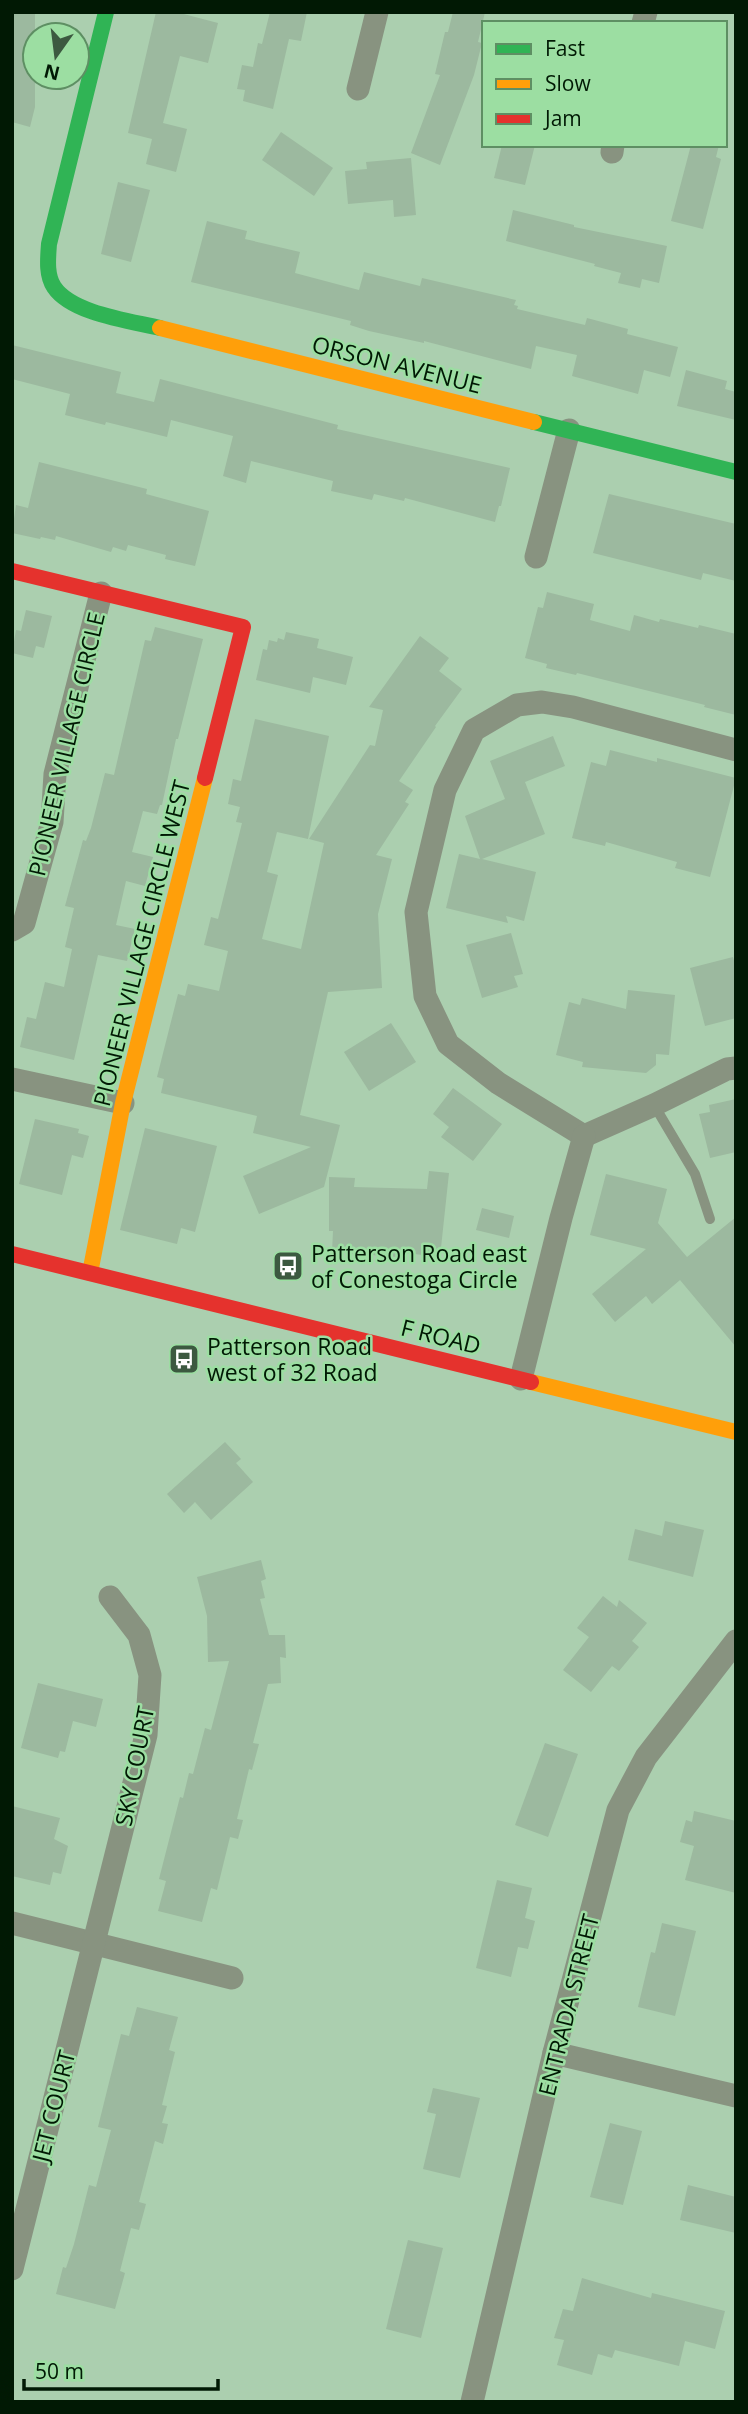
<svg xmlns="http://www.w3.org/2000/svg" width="748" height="2414" font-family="'Open Sans',sans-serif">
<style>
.building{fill:#9cb99f}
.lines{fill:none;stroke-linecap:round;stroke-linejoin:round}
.lane{stroke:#889380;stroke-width:10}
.street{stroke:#889380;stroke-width:23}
.fast{stroke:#30b455;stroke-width:16}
.slow{stroke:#ff9f0a;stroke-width:16}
.jam{stroke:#e5322d;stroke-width:16}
.labels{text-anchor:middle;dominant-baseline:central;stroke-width:5;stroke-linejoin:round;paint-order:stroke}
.street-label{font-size:23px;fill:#011904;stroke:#9cdea2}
.poi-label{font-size:23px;fill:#011904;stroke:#9cdea2;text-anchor:start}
</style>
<rect width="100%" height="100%" fill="#abcfaf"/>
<g class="building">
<path d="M12,12h23v95l-5,20 -18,-5z"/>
<path d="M156,12h20l42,11 -10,40 -28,-7 -17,67 24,6 -11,43 -30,-8 6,-25 -24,-6z"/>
<path d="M270,12h37l-6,29 -12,-2 -16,70 -30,-8 2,-11 -8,-1 5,-24 11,2 5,-24 4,1z"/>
<path d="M453,12h32l-7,30 4,1 -8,32 -34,90 -29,-12 29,-78 -5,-1 10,-42h3z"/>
<path d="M281,132l52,36 -19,28 -52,-36z"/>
<path d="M502,145h33l-10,40 -31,-7z"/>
<path d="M691,145h28l-3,12 5,2 -18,70 -32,-8z"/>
<path d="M411,158l5,57 -22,2 -1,-17 -45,4 -3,-33 22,-2 -1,-7z"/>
<path d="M118,182l32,8 -19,72 -30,-8z"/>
<path d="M513,210l61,15v2l93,19 -8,37 -17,-4 -2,9 -22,-5 3,-10 -27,-7 1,-2 -89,-23z"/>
<path d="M207,221l40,10 -2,8 55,13 -5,21 64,17 5,-18 56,14 2,-8 94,22 -2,5 4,1 -1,3 68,16 2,-7 41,11 -1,5 51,13 -8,30 -26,-7 -6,24 -66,-18 5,-21 -41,-9 -5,23 -107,-28v2l-55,-12 -19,-6 1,-4 -160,-39z"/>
<path d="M12,345l109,27 -5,21 38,9 6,-23 178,46 -1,4 173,39 -9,38h-2l-4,16 -90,-24 -1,3 -30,-7 -2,6 -41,-9 2,-10 -82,-20 -5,22 -23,-7 10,-40 -62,-16 -4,17 -61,-15 -1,3 -40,-10 5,-21 -58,-15z"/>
<path d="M686,370l41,11 -2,8 11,3v28l-59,-14z"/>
<path d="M39,462l108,27 -1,5 63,17 -14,55 -30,-7 1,-4 -38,-10 -2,6 -13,-4 -2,5 -55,-16 -1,4 -14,-3 -1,2 -28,-6 4,-28 12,3z"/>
<path d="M609,494l127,30v57l-33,-8 -2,7 -108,-27z"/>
<path d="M547,592l47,12 -4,16 40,11 4,-16 25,7 1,-3 38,9 1,-3 37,9v81l-32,-8 1,-2 -128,-32 -1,2 -30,-7 1,-4 -22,-6 13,-51 5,1z"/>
<path d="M26,610l26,6 -8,32 -8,-2 -3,12 -21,-5 4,-23 5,1z"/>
<path d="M155,627l48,12 -25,100h-2l-14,66h-2l-3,9 -14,-3 -11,41 21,5 -8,29 -19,-5 -10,44 19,4 -8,32 -29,-6 -24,105 -54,-13 7,-30 9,2 9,-37 19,5 8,-38 -7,-2 9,-39 -9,-2 18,-66 3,1 5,-13 14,-55 9,2 31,-135 6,1z"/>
<path d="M286,632l33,7 -2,9 36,9 -7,28 -33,-8 -3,16 -54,-13 7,-31 4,1 2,-10 8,2 1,-4 6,2z"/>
<path d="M420,636l29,22 -10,13 23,18 -27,37 1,1 -37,54 14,9 -8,12 4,2 -33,51 16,4 -14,55 4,74 -54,4 -28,123 40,10 -16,62 -65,27 -16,-38 68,-29 -58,-14 4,-17 -96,-23 3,-14 -7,-2 21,-83 7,2 3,-12 31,7 9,-40 -24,-6 7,-28 7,2 24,-96 -6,-1 4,-15 -12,-3 5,-25 8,2 14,-62 74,17 -21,103 -31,-7 -10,40 11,3 -16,64 39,10 23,-106 -15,-4 61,-94 5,1 8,-36 -14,-3z"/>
<path d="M553,736l12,30 -40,16 20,52 -63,25 54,13 -12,49 -18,-5 2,7 -62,-15 13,-54 21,5 -15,-43 40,-17 -15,-38z"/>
<path d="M610,750l47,12v-4l79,20 -26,99 -35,-9 2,-6 -71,-20 -1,4 -33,-8 19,-76 15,4z"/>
<path d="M511,933l12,41 -9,2 4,11 -36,11 -16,-53z"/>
<path d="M733,957l3,11v50l-31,8 -15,-58z"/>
<path d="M628,990l47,5 -6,60 -13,-1v11l-10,8 -64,-6 1,-5 -27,-7 13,-53 11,3 2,-7 44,11z"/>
<path d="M391,1023l25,39 -47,29 -25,-39z"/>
<path d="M453,1088l49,36 -29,37 -32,-24 8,-10 -16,-13z"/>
<path d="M736,1099v53l-26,6 -11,-44 11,-2 -1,-7z"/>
<path d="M35,1119l44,10 -1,4 11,3 -6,22 -11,-3 -10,40 -43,-11z"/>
<path d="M145,1128l72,18 -22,86 -14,-4 -4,16 -57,-14z"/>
<path d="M429,1171l20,2 -9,84 -43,-5v5l-65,-5 1,-21h-4v-54l26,1 -1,9 73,2z"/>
<path d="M606,1174l61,15 -9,34 29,34 49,-40v130l-56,-67 -28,24 -6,-8 -31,26 -23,-28 54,-45 -56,-14z"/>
<path d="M482,1208l32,8 -5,22 -33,-8z"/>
<path d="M225,1442l16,17 -5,4 17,19 -42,38 -16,-18 -11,11 -17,-19z"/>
<path d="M665,1521l39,9 -11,47 -65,-17 7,-31 27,7z"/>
<path d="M261,1560l5,19 -5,2 4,17 -5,1 9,36h16l1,23 -6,-1 1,26 -13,1 -15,59 6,1 -7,26 -3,-1 -12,50 6,1 -5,19 -8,-2 -13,53 -6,-2 -9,34 -44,-11 8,-30 -7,-2 21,-82 3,1 6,-25 4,1 12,-46 6,2 18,-69 -21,1 -1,-46 -10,-39z"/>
<path d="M603,1596l14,11 2,-7 28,23 -15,18 7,6 -20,24 -7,-5 -21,26 -28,-22 26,-33 -12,-9z"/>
<path d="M38,1683l65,16 -7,28 -23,-6 -8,31 -5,-1 -2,7 -37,-10z"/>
<path d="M545,1743l33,11 -30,83 -33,-12z"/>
<path d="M12,1806l48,12 -6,21 14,7 -7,28 -8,-2 -3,13 -38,-9z"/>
<path d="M694,1811l42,10v72l-51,-13 9,-34 -14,-4 6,-22 6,2z"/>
<path d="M497,1880l35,8 -7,30 10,3 -7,28 -10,-2 -7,30 -35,-9z"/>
<path d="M662,1923l34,8 -21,85 -37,-9 13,-55 4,1z"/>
<path d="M137,2007l41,10 -9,33 6,2 -13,53 5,1 -5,17 6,1 -5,20 -8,-3 -16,61 7,2 -7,26 -8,-2 -11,43 5,2 -10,36 -59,-15 7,-27 3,1 8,-24 15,-59 7,2 15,-57 -13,-3 23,-93 8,2z"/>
<path d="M433,2088l47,10 -20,80 -37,-9 13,-55 -9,-2z"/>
<path d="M610,2123l32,8 -19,74 -33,-8z"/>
<path d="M688,2185l48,12v36l-56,-13z"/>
<path d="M408,2240l35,8 -22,90 -35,-9z"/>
<path d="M582,2278l69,20 1,-5 73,18 -10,38 -30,-8 -6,25 -64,-16 -3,8 -14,-4 -6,21 -35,-10 7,-25 -10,-2 9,-29 10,2z"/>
</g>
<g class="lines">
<path class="lane" d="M654,1105l41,69 15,45"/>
<g class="street">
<path d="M643,23l3,-11"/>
<path d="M358,89l19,-77"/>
<path d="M612,152l1,-7"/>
<path d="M536,557l33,-127"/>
<path d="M12,930l12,-7 28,-101 3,-48 46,-181"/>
<path d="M12,1079l111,24"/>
<path d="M584,1136l-86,-53 -50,-39 -23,-48 -9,-84 29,-122 29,-60 43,-25 25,-3 31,5 163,43"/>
<path d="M584,1136l70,-31 73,-36 9,-1"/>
<path d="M521,1379l40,-161 23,-82"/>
<path d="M12,1923l220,55"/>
<path d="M554,2053l182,43"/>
<path d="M12,2269l134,-534 4,-60 -11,-40 -29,-38"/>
<path d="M472,2402l82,-349 64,-243 28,-53 90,-116"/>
</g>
<g class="fast">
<path d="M106,12l-57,232c-1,14 -3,31 5,43 18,27 77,34 106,41"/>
<path d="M534,422l202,50"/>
</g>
<g class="slow">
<path d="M160,328l374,94"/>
<path d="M90,1273l33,-170 82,-325"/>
<path d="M531,1382l205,50"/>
</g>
<g class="jam">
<path d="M12,571l231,56 -38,151"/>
<path d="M12,1254l519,128"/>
</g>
</g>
<defs>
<g id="bus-square" transform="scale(1.575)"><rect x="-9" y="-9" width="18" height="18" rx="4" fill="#3c5940" stroke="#9cdea2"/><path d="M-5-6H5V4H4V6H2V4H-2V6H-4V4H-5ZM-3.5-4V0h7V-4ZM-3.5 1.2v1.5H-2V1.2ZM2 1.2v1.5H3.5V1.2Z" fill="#fff"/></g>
</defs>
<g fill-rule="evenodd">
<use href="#bus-square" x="288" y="1266"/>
<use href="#bus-square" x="184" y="1359"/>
</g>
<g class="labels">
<g class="street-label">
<text transform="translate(397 364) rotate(14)">ORSON AVENUE</text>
<text transform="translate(66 744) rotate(-77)">PIONEER VILLAGE CIRCLE</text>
<text transform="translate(141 943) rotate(-76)">PIONEER VILLAGE CIRCLE WEST</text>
<text transform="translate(441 1336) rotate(14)">F ROAD</text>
<text transform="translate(134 1766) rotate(-79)">SKY COURT</text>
<text transform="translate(568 2005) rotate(-76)">ENTRADA STREET</text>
<text transform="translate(53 2106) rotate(-76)">JET COURT</text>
</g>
<g class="poi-label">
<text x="311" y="1253">Patterson Road east<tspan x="311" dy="26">of Conestoga Circle</tspan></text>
<text x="207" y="1346">Patterson Road<tspan x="207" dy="26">west of 32 Road</tspan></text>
</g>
</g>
<rect width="748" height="2414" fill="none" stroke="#011904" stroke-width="28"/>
<rect x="482" y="21" width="245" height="126" fill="#9cdea2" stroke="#5e8f63" stroke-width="2"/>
<rect x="496" y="44" width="35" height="10" fill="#30b455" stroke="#5e8f63" stroke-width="2"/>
<text x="545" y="56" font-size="21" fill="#011904">Fast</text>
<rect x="496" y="79" width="35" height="10" fill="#ff9f0a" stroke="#5e8f63" stroke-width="2"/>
<text x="545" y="91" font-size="21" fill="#011904">Slow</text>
<rect x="496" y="114" width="35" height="10" fill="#e5322d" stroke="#5e8f63" stroke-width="2"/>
<text x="545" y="126" font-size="21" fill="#011904">Jam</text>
<g transform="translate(56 56) rotate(194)"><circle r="33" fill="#9cdea2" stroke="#5e8f63" stroke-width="2"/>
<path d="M0-5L12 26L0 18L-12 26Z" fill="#3c5940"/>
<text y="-10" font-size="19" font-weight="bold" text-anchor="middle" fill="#011904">N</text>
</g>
<path d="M24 2379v10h194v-10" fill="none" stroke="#011904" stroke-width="3.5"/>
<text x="35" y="2379" font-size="21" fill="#011904" stroke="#9cdea2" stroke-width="5" paint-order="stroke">50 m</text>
</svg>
